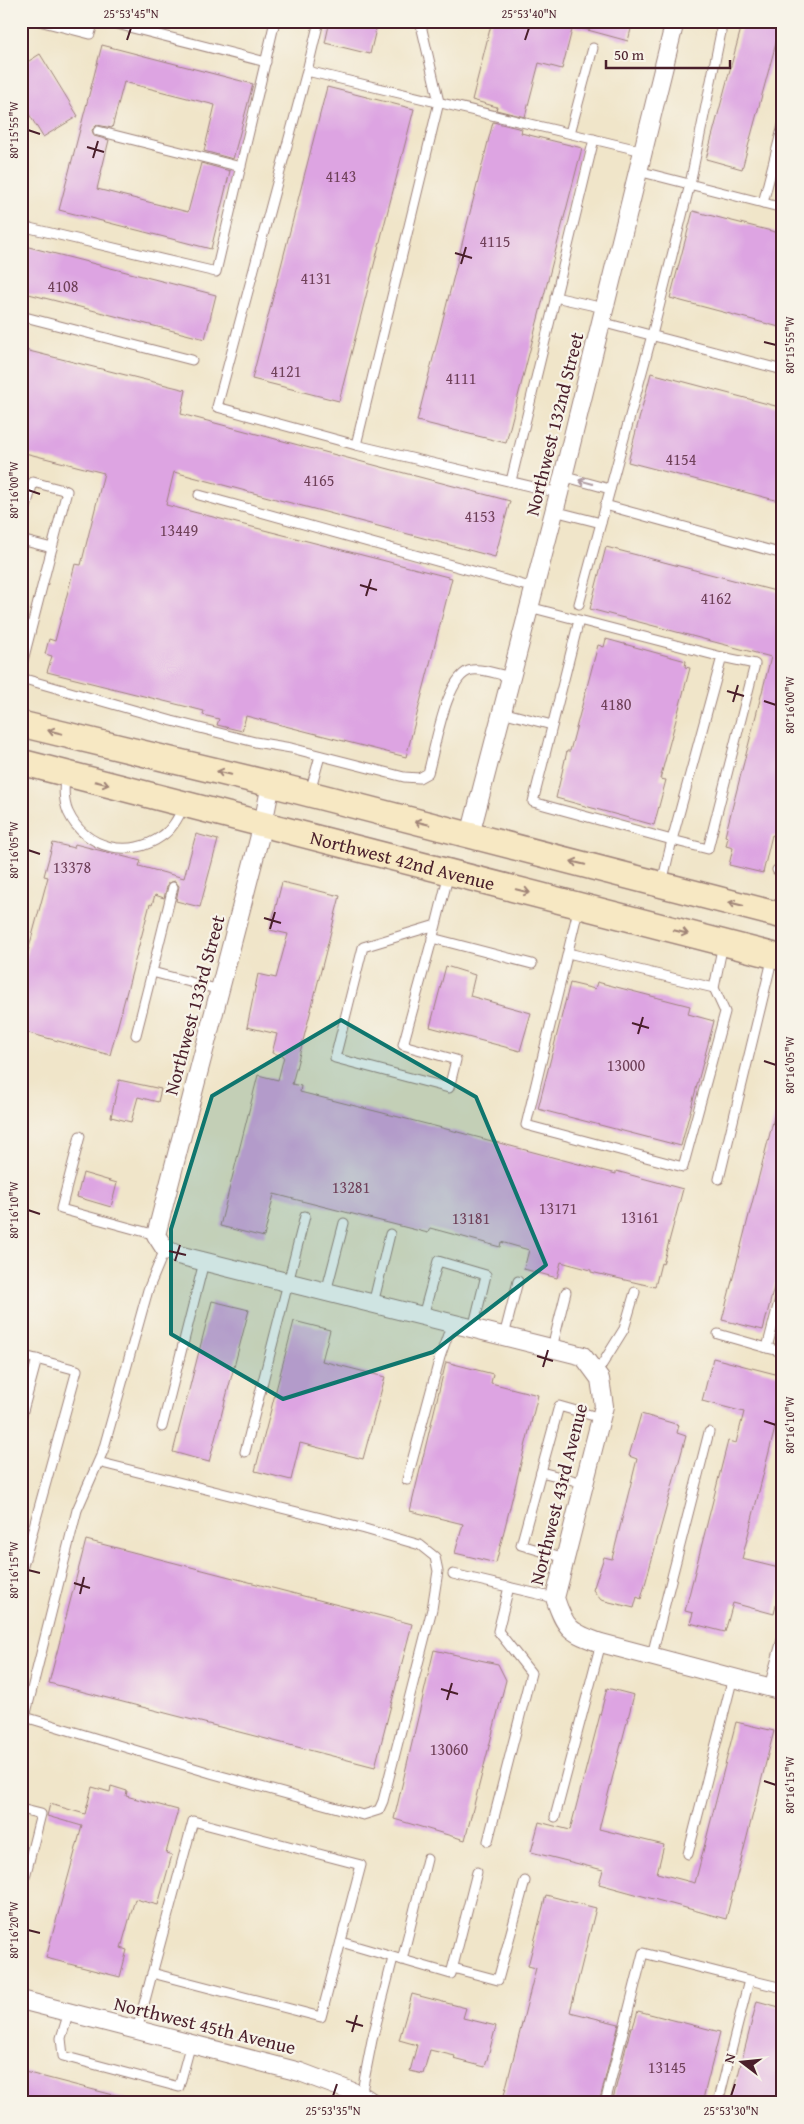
<svg xmlns="http://www.w3.org/2000/svg" width="804" height="2124" font-family="'Gentium Book Plus',serif">
<style>
.building{fill:#dda4e2}
.lines{fill:none;stroke-linecap:round;stroke-linejoin:round}
.lane-casing{stroke:#9d827a;stroke-width:11}
.street-casing{stroke:#9d827a;stroke-width:20}
.secondary-casing{stroke:#9d827a;stroke-width:28}
.lane{stroke:#fff;stroke-width:9}
.street{stroke:#fff;stroke-width:18}
.secondary{stroke:#f7e8c3;stroke-width:25}
.oneway{stroke:#ae9aa0}
.oneway2{stroke:#a08477}
.marked{fill:#0f766e;fill-opacity:0.2;stroke:#0f766e;stroke-width:4;stroke-linejoin:round}
.ticks{fill:none;stroke:#4a1f2b;stroke-width:2}
.labels{text-anchor:middle;dominant-baseline:central;stroke-width:4.5;stroke-linejoin:round;paint-order:stroke}
.number-label{font-size:16px;fill:#6f4059}
.street-label{font-size:19px;fill:#4a1f2b;stroke:#f7f3e8}
.neatline{fill:none;stroke:#4a1f2b;stroke-width:2}
.ticks-label{font-size:12px;text-anchor:middle;fill:#4a1f2b}
</style>
<rect width="100%" height="100%" fill="#f7f3e8"/>
<filter id="ink" filterUnits="userSpaceOnUse"><feTurbulence type="fractalNoise" baseFrequency=".02" numOctaves="2"/><feDisplacementMap in="SourceGraphic" scale="10" xChannelSelector="R" yChannelSelector="G"/><feConvolveMatrix kernelMatrix="1 2 1 2 8 2 1 2 1" color-interpolation-filters="sRGB"/></filter>
<filter id="wash" filterUnits="userSpaceOnUse"><feTurbulence type="fractalNoise" baseFrequency=".0096" numOctaves="4" result="noise"/><feDisplacementMap in="SourceGraphic" scale="20" xChannelSelector="R" yChannelSelector="G"/><feGaussianBlur stdDeviation="1.12" result="paint"/><feColorMatrix in="noise" values="0 0 0 0 0 0 0 0 0 0 0 0 0 0 0 0 0 1.4 0 .05"/><feComposite in="paint" operator="in"/></filter>
<g filter="url(#wash)">
<rect width="100%" height="100%" fill="#f0e5c9"/>
<g id="blocks">
<g class="building">
<path d="M330,21h48l-8,33 -45,-11z"/>
<path d="M492,21h141l-5,20 -55,-15 -11,43 -23,-6 -14,54 -29,-7 1,-3 -25,-7z"/>
<path d="M743,21h39l-40,148 -36,-10z"/>
<path d="M102,45l151,39 -20,75 -29,-8 11,-46 -91,-23 -12,46 -15,-3 -5,5 2,6 15,4 -12,49 91,23 13,-49 29,8 -19,78 -152,-39z"/>
<path d="M40,54l38,62 -35,21 -22,-36v-35z"/>
<path d="M327,87l87,22 -75,292 -87,-22z"/>
<path d="M493,122l29,7 -1,4 61,15 -76,295 -89,-22z"/>
<path d="M693,211l90,23v94l-113,-30z"/>
<path d="M21,245l195,50 -11,44 -184,-47z"/>
<path d="M21,349l165,41 -5,24 329,87 -15,56 -321,-85 -8,33 286,73 -46,179 -160,-41 -4,15 -25,-6 2,-6 -16,-4 1,-4 -157,-39 5,-16 -7,-2 4,-15 6,2 20,-77 6,1 23,-92 -83,-21z"/>
<path d="M651,373l132,35v94l-155,-40z"/>
<path d="M606,547l177,46v245l-11,-3 -9,38 -34,-8 4,-17 -7,-2 2,-9 -3,-1 46,-179 -181,-48z"/>
<path d="M606,639l80,22 -1,6 5,1 -30,111 6,1 -12,45 -98,-27 11,-47h3l28,-106 6,2z"/>
<path d="M196,834l22,6 -18,67 -24,-6 3,-15 -4,-5 -7,2 -4,15 -9,-3 -3,10 -2,-1 -40,151 -89,-24v-54l27,-100 -4,-1 9,-33 21,5 1,-4 66,17 -2,5 45,12z"/>
<path d="M282,882l58,14 -48,188 9,2 -1,6 154,39 162,43v-3l67,18 -20,75 -2,-1 -6,24 -64,-15v-2l-30,-8 -4,16 -33,-9 5,-19 -28,-8 -1,5 -70,-19 -2,5 -154,-39 -10,43 -44,-11 38,-151 20,5 6,-24 -12,-3 5,-19 -30,-7 11,-53 18,4 12,-44 -18,-4z"/>
<path d="M446,966l29,9 -5,21 61,17 -11,38 -90,-24z"/>
<path d="M597,982l93,24 -2,8 26,7 -33,125 -143,-37 32,-126 25,6z"/>
<path d="M119,1080l42,9 -3,13 -20,-5 -7,25 -20,-5z"/>
<path d="M778,1102l5,1v149l-20,78 -41,-10z"/>
<path d="M83,1173l34,10 -6,24 -34,-10z"/>
<path d="M212,1301l37,9 -40,152 -36,-10z"/>
<path d="M294,1321l36,9 -8,31 63,16 -22,82 -63,-16 -9,37 -36,-9z"/>
<path d="M713,1358l70,18v46l-6,-2 -35,139 41,10v8l-9,37 -41,-11 -8,29 -35,-9 3,-10 -8,-2 43,-170 8,2 8,-31 -42,-11z"/>
<path d="M446,1362l47,12 -2,9 47,12 -42,168 -41,-10 8,-29 -53,-13z"/>
<path d="M641,1414l38,11 -2,8 9,3 -45,163 -4,-2 -3,11 -33,-8 -8,-10 11,-33 8,2 25,-100 -8,-3z"/>
<path d="M86,1540l326,84 -37,143 -326,-84z"/>
<path d="M434,1650l64,14 8,16 -41,160 -71,-21z"/>
<path d="M607,1688l27,7 -35,134 65,16 -7,28 38,10 41,-161 38,9 -48,188 -127,-35 4,-14 -72,-18 8,-30 31,8z"/>
<path d="M111,1786l16,5 -1,5 52,14 -12,43 6,2 -14,50 -23,-6 -14,49 6,2 -7,27 -74,-19 36,-132 -35,-10 3,-12 35,10 7,-27 18,5z"/>
<path d="M546,1895l50,13 -26,104 49,12 -20,79h-97l34,-135 -8,-2z"/>
<path d="M412,1994l54,14 -3,10 33,8 -11,41 -31,-8 1,-3 -25,-6 -7,24 -13,-3 7,-26 -18,-5z"/>
<path d="M757,2001l26,7v95h-52z"/>
<path d="M638,2011l82,21 -18,71h-90l19,-76h2z"/>
<path d="M21,2071l104,27 -1,5h-103z"/>
</g>
</g>
</g>
<g filter="url(#ink)">
<use href="#blocks" fill-opacity="0" stroke="#9d827a" stroke-width="1"/>
<g class="lines">
<g class="lane-casing">
<g id="lane">
<path d="M39,21l51,13 4,-13"/>
<path d="M105,21l161,41"/>
<path d="M307,71l12,-50"/>
<path d="M98,131l143,36"/>
<path d="M570,133l23,-85"/>
<path d="M638,171l145,37"/>
<path d="M763,203l20,-78"/>
<path d="M21,226l195,46 59,-251"/>
<path d="M555,297l49,11"/>
<path d="M21,316l171,44"/>
<path d="M601,322l182,48"/>
<path d="M356,445l83,-343 -19,-81"/>
<path d="M562,476l48,13"/>
<path d="M511,481l83,-342"/>
<path d="M559,493l-203,-48 -139,-38 90,-336 336,80"/>
<path d="M199,495l335,93"/>
<path d="M605,505l178,49"/>
<path d="M554,511l47,12"/>
<path d="M21,525l12,-43 34,9 -15,57"/>
<path d="M21,540l31,8 -31,120"/>
<path d="M579,604l73,-269 38,-151 31,-152 -2,-11"/>
<path d="M529,607l193,50 -50,183 -139,-38 46,-182"/>
<path d="M21,678l151,43 83,21 36,6 113,29 15,1 9,-5c7,-23 18,-100 44,-103 12,-2 27,5 39,7"/>
<path d="M502,712l50,13"/>
<path d="M65,774c-1,13 -2,26 3,38 17,37 62,47 94,24 11,-7 17,-19 22,-31"/>
<path d="M310,792l10,-36"/>
<path d="M777,870l6,1"/>
<path d="M662,883l10,-43 36,9 47,-185 -33,-7"/>
<path d="M173,887l-21,85 68,18"/>
<path d="M579,906l-53,219 157,42 42,-155 -11,-24 9,-44"/>
<path d="M436,925l-33,120 53,15 -7,28 -114,-30 28,-111 73,-22 13,-52"/>
<path d="M432,938l100,26"/>
<path d="M568,953l146,35"/>
<path d="M136,1035l16,-63"/>
<path d="M80,1136l-19,73 95,26"/>
<path d="M719,1179l54,-223"/>
<path d="M783,1286l-16,62 16,4"/>
<path d="M326,1292l18,-69"/>
<path d="M373,1304l17,-70"/>
<path d="M423,1316l15,-55 48,14 -13,54"/>
<path d="M718,1334l49,14"/>
<path d="M504,1336l14,-55"/>
<path d="M552,1348l14,-56"/>
<path d="M21,1355l56,15 -56,203"/>
<path d="M596,1374l28,-45 11,-37"/>
<path d="M21,1418l16,-59"/>
<path d="M162,1427l42,-165"/>
<path d="M245,1452l60,-236"/>
<path d="M98,1462l267,67 55,16 15,12 3,14 -6,38 -49,192 -4,9 -16,5 -149,-41 -189,-57 52,-207 26,-59 45,-161 17,-41"/>
<path d="M541,1472l43,11"/>
<path d="M407,1480l33,-123 12,-34"/>
<path d="M565,1558l-44,-13 38,-139 42,12"/>
<path d="M453,1574l102,24"/>
<path d="M652,1655l57,-223"/>
<path d="M769,1687l14,-51"/>
<path d="M21,1809l20,5 -20,79"/>
<path d="M555,1817l46,-174"/>
<path d="M488,1841l43,-168 -33,-42 11,-44"/>
<path d="M688,1854l45,-177"/>
<path d="M341,1942l110,32 26,-102"/>
<path d="M402,1960l25,-101"/>
<path d="M453,1968l45,12 27,-99"/>
<path d="M749,1980l34,8"/>
<path d="M69,2012l-8,26 2,18 116,31 12,-44"/>
<path d="M137,2030l56,-209 168,44 -40,152 -169,-44"/>
<path d="M361,2096l11,-56 21,-82"/>
<path d="M605,2103l38,-150 106,27 -31,123"/>
</g>
</g>
<g class="street-casing">
<g id="street">
<path d="M271,784l-8,40 -107,411 9,14 13,6 405,101 17,23 4,27 -49,192c10,31 16,35 46,45l182,48"/>
<path d="M470,835l89,-342 116,-472"/>
<path d="M21,2000l279,72 61,23 12,8"/>
</g>
</g>
<g class="secondary-casing">
<g id="secondary">
<path d="M21,724l250,60 512,132"/>
<path id="s1" d="M21,762l762,196"/>
</g>
</g>
<use href="#lane" class="lane"/>
<use href="#street" class="street"/>
<use href="#secondary" class="secondary"/>
</g>
<defs><path id="oneway-shaft" d="M-6 0H5M1.5-3L5.5 0L1.5 3" fill="none" stroke-width="1.6" stroke-linecap="round" stroke-linejoin="round" transform="scale(1.25)"/></defs>
<use class="oneway" href="#oneway-shaft" transform="translate(586 482) rotate(-165)"/>
<g class="oneway2">
<use href="#oneway-shaft" transform="translate(55 732) rotate(-166)"/>
<use href="#oneway-shaft" transform="translate(224 773) rotate(-166)"/>
<use href="#oneway-shaft" transform="translate(102 783) rotate(14)"/>
<use href="#oneway-shaft" transform="translate(422 823) rotate(-166)"/>
<use href="#oneway-shaft" transform="translate(578 863) rotate(-166)"/>
<use href="#oneway-shaft" transform="translate(523 891) rotate(14)"/>
<use href="#oneway-shaft" transform="translate(736 904) rotate(-166)"/>
<use href="#oneway-shaft" transform="translate(681 932) rotate(14)"/>
</g>
</g>
<path class="marked" d="M341,1020l135,77 70,168 -113,87 -150,47 -112,-65v-105l41,-133z"/>
<path class="ticks" d="M127,40l4,-12M525,40l4,-12M28,130l12,4M87,147l17,5M93,158l5,-17M455,253l17,5M461,264l5,-17M764,342l12,3M28,490l12,4M360,585l17,5M366,596l5,-17M727,691l17,5M764,701l12,4M733,702l5,-17M28,850l12,4M264,918l17,5M270,929l5,-17M632,1023l17,5M638,1034l5,-17M764,1061l12,4M28,1210l12,4M169,1251l17,4M175,1261l5,-16M537,1356l16,5M543,1367l5,-17M764,1421l12,4M28,1570l12,3M74,1583l16,5M80,1594l4,-17M441,1689l17,5M447,1700l5,-17M764,1781l12,4M28,1930l12,3M346,2021l17,5M352,2032l5,-17M333,2096l4,-12M731,2096l4,-12"/>
<g class="labels">
<g class="number-label">
<text x="341" y="176">4143</text>
<text x="495" y="241">4115</text>
<text x="316" y="278">4131</text>
<text x="63" y="286">4108</text>
<text x="286" y="371">4121</text>
<text x="461" y="378">4111</text>
<text x="681" y="459">4154</text>
<text x="319" y="480">4165</text>
<text x="480" y="516">4153</text>
<text x="179" y="530">13449</text>
<text x="716" y="598">4162</text>
<text x="616" y="704">4180</text>
<text x="72" y="867">13378</text>
<text x="626" y="1065">13000</text>
<text x="351" y="1187">13281</text>
<text x="558" y="1208">13171</text>
<text x="640" y="1217">13161</text>
<text x="471" y="1218">13181</text>
<text x="449" y="1749">13060</text>
<text x="667" y="2067">13145</text>
</g>
<g class="street-label">
<text transform="translate(554 424) rotate(-76)">Northwest 132nd Street</text>
<text stroke="none"><textPath href="#s1" startOffset="394">Northwest 42nd Avenue</textPath></text>
<text transform="translate(194 1005) rotate(-75)">Northwest 133rd Street</text>
<text transform="translate(558 1494) rotate(-76)">Northwest 43rd Avenue</text>
<text transform="translate(205 2025) rotate(14)">Northwest 45th Avenue</text>
</g>
</g>
<rect width="804" height="2124" fill="none" stroke="#f7f3e8" stroke-width="55"/>
<g transform="translate(742 2062) rotate(286)" stroke="#f7f3e8" stroke-width="4" paint-order="stroke">
<path d="M0-4L9 19L0 12L-9 19Z" fill="#4a1f2b"/>
<text y="-8" font-size="14" font-weight="bold" text-anchor="middle" fill="#4a1f2b">N</text>
</g>
<path d="M606 60v8h124v-8" fill="none" stroke="#4a1f2b" stroke-width="2.5"/>
<text x="614" y="60" font-size="15" fill="#4a1f2b" stroke="#f7f3e8" stroke-width="4" paint-order="stroke">50 m</text>
<rect x="28" y="28" width="748" height="2068" class="neatline"/>
<g class="ticks-label">
<text x="131" y="18">25°53'45"N</text>
<text x="529" y="18">25°53'40"N</text>
<text transform="translate(14 130) rotate(-90)" y="4">80°15'55"W</text>
<text transform="translate(790 345) rotate(-90)" y="4">80°15'55"W</text>
<text transform="translate(14 490) rotate(-90)" y="4">80°16'00"W</text>
<text transform="translate(790 705) rotate(-90)" y="4">80°16'00"W</text>
<text transform="translate(14 850) rotate(-90)" y="4">80°16'05"W</text>
<text transform="translate(790 1065) rotate(-90)" y="4">80°16'05"W</text>
<text transform="translate(14 1210) rotate(-90)" y="4">80°16'10"W</text>
<text transform="translate(790 1425) rotate(-90)" y="4">80°16'10"W</text>
<text transform="translate(14 1570) rotate(-90)" y="4">80°16'15"W</text>
<text transform="translate(790 1785) rotate(-90)" y="4">80°16'15"W</text>
<text transform="translate(14 1930) rotate(-90)" y="4">80°16'20"W</text>
<text x="333" y="2115">25°53'35"N</text>
<text x="731" y="2115">25°53'30"N</text>
</g>
</svg>
